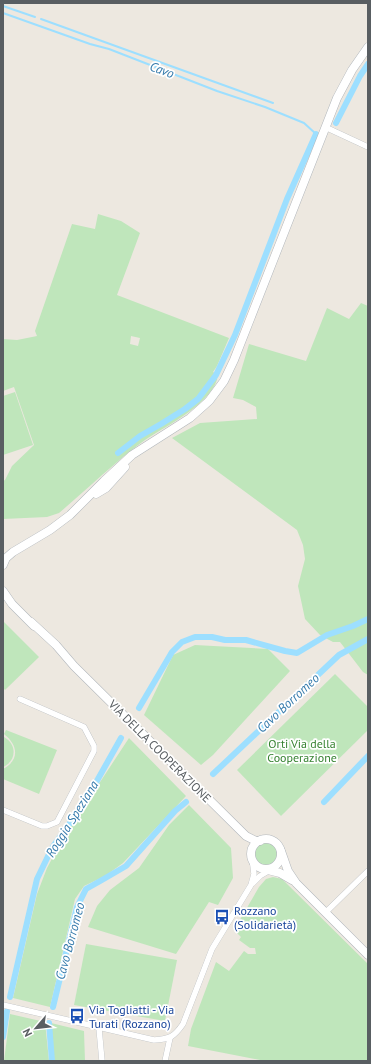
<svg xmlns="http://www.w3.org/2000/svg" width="371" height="1064" font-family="'PT Sans',sans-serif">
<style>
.green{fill:#bfe6bb;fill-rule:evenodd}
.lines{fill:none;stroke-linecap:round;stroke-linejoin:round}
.stream{stroke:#9ddfff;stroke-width:2}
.canal{stroke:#9ddfff;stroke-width:6}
.street-casing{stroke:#b3b7bb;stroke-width:6}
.secondary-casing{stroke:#b2b7bc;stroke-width:9}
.street{stroke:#fff;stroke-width:5.5}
.secondary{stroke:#fff;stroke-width:8}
.labels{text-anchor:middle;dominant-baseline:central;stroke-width:3.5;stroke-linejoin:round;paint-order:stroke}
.park-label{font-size:12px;fill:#358230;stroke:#fff}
.street-label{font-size:12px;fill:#595e62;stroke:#fff}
.transit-label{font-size:12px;fill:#164399;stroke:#fff;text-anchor:start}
.water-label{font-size:13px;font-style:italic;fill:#367bac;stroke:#fff}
</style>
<rect width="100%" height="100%" fill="#ede8e0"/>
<g class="green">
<path d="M98,214l23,7 19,12 -23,62 112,43 -12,28 -4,6 5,3c-3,27 -52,51 -73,65 -10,7 -20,15 -29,23 -19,16 -38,34 -57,50l-12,4 -44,2v-38l2,-1 7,-14 22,-21 -20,-58 -11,4v-52l14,1 20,-4 -2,-5 37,-107 23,5zM131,336l9,2 -2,8 -8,-2z"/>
<path d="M361,303l7,3v369l-5,-3 -23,-30h-7l-13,-7 -15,-16 -7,-33 7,-27 -2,-14 -6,-15 -125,-92 28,-15 57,-4 -1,-12 -13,-7 -10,-2 16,-54 57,17 21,-53 22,11z"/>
<path d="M15,392l18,53 -30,10v-59z"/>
<path d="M3,621l36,36 -34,33 -2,-2z"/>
<path d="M195,645l73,4 22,22 -77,84 -12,10 -57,-50 29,-60z"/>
<path d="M335,674l33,33v23l-87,86 -44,-46z"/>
<path d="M6,730l51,20 -18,44 -36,-15v-10c17,-9 15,-24 1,-35z"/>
<path d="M4,737c13,7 13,24 -1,30z"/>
<path d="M129,738l57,58 -63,67 -18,13 -21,10 -9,13 -25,108 -37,-9 24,-104 10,-26 15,-28z"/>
<path d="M189,805l42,43 2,30 -15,27 -9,-3 -33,52 -88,-27 9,-21 13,-16 29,-22 30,-43z"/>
<circle cx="267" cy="854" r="12"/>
<path d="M273,877l9,2 86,85v97h-103l-77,-15 3,-17 25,-67 13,9 15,-20 4,3h8l-1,-6h-5l-11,-8 2,-3 -7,-7 25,-43 7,-8z"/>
<path d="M86,944l91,16 -12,61 -91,-16z"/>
<path d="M10,1014l35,8 4,39h-45z"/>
<path d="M51,1023l33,8 1,30h-31z"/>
</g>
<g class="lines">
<g class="stream">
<path d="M3,6l32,11"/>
<path d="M3,13l87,31 19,5 108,42 48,16 39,16 12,11"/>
<path d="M41,19l232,84"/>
</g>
<g class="canal">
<path d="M336,123l24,-47 8,-12"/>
<path d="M118,453l22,-17 21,-12 24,-15 13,-10 18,-24 19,-40 52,-136 29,-65"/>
<path d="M139,708l33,-56 10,-10 13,-5h17l13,3h21l39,11 12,2 30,-18 26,-9 15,-7"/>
<path d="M213,774l126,-119 29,-16"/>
<path d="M324,802l44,-46"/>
<path d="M10,997l27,-118 15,-31 18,-25 19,-28 32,-57"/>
<path d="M53,1007l24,-100 9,-18 16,-9 24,-14 49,-55 11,-9"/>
<path d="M49,1023l3,38"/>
<path d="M3,1037l4,-26"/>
</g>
<g class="street-casing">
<g id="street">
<path d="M325,127l43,20"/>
<path d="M3,810l39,16h5l10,-4 37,-71v-5l-10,-19 -64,-28"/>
<path d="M253,883l7,-7 15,-9"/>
<path d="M326,912l42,-41"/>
<path d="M3,1005l151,35c16,-1 20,-3 29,-16l29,-75 39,-64 3,-11 -2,-16"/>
<path d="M99,1028l3,33"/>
<path d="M165,1061l5,-23"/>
</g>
</g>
<g class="secondary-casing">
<g id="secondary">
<path d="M96,494l10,-6 19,-21"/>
<path d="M3,565l3,-7 7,-6 37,-22 20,-15 34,-34 28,-26 58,-37 19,-17 15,-20 10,-21 103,-262 15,-28 16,-23"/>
<path d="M3,591l9,13 22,22"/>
<path d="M31,622l25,23 18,21 172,170 10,5h4"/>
<circle cx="266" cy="854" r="15"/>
<path d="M281,851l7,20 8,12 72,72"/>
<path d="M268,870l12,3 12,7"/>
</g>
</g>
<use href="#street" class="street"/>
<use href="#secondary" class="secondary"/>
</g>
<defs>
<g id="bus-bare" transform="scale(1.2)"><path d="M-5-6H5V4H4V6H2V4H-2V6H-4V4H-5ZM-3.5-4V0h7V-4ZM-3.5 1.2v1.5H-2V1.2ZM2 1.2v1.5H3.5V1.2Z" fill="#1a4fb4" stroke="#fff" stroke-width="2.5" paint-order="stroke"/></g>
</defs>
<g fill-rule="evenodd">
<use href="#bus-bare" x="222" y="917"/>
<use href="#bus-bare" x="77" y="1016"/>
</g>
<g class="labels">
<g class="park-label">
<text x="302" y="743">Orti Via della<tspan x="302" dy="14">Cooperazione</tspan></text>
</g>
<g class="street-label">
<text transform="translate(160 751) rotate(45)">VIA DELLA COOPERAZIONE</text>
</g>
<g class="transit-label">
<text x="234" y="910">Rozzano<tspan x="234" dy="14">(Solidarietà)</tspan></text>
<text x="89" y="1009">Via Togliatti - Via<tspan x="89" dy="14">Turati (Rozzano)</tspan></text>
</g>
<g class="water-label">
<text transform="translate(162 70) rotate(20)">Cavo</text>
<text transform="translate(288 703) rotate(-43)">Cavo Borromeo</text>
<text transform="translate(72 819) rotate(-58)">Roggia Speziana</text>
<text transform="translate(70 941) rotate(-75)">Cavo Borromeo</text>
</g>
</g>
<rect width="371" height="1064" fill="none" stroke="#595e62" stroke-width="8"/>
<g transform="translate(36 1028) rotate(242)" stroke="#ffffff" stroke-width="3" paint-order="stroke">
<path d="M0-3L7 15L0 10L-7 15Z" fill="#595e62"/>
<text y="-6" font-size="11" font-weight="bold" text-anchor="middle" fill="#595e62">N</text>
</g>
</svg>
